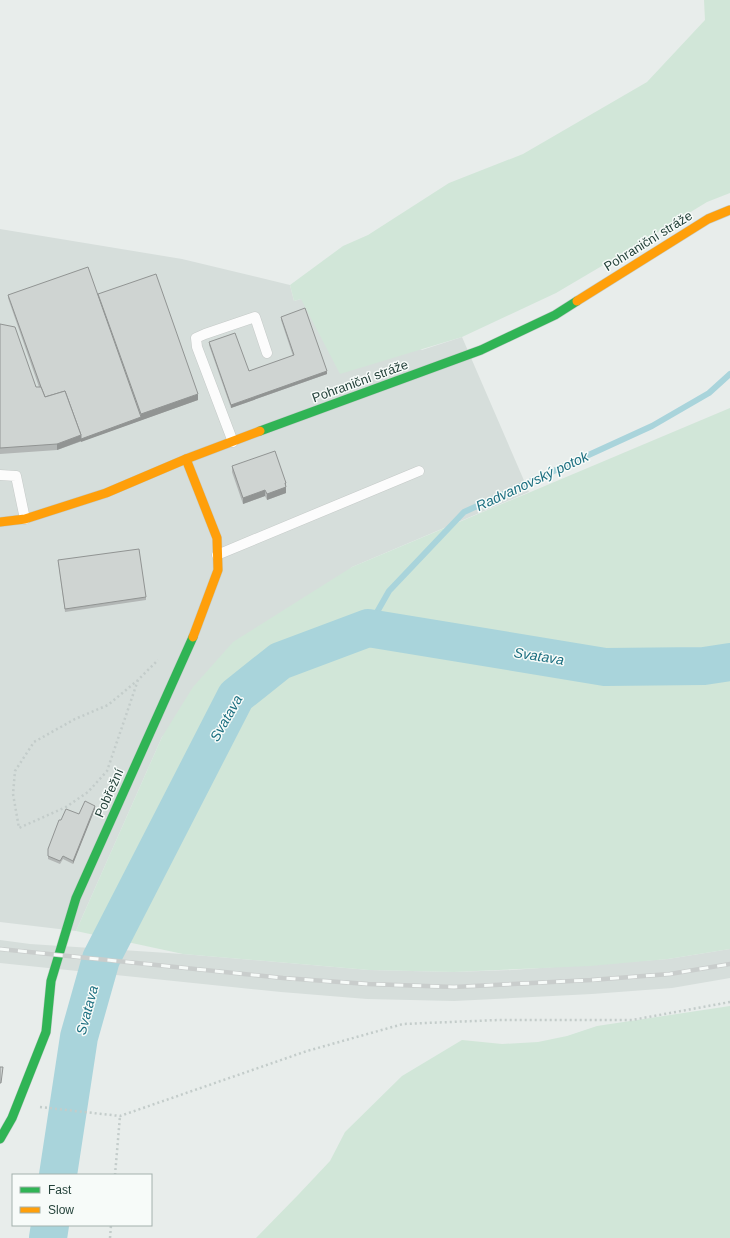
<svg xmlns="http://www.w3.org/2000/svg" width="730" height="1238" font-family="Helvetica,sans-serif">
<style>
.built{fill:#d6dedb}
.green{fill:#d1e6d8}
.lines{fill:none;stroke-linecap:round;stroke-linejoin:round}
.stream{stroke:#a9d4db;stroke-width:6}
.river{stroke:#a9d4db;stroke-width:38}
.lane-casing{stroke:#c5cac8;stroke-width:11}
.fast-casing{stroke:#c3cbc8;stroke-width:10}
.slow-casing{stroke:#c3cbc8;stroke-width:10}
.path{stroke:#c3ccca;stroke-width:2.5;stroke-dasharray:2 3;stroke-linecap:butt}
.lane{stroke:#fcfcfc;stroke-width:10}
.fast{stroke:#30b455;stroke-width:9}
.slow{stroke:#ff9f0a;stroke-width:9}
.rail-casing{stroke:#c9cdcc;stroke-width:4.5}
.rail{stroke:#f7fbf9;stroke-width:3;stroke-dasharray:9;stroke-linecap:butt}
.wall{fill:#b2b6b5}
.shaded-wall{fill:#919493}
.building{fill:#cfd4d2;stroke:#919493}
.labels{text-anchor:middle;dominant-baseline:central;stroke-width:3;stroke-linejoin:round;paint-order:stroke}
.street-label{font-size:13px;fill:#24423a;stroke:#f7fbf9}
.water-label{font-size:14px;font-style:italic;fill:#1c6f80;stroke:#f7fbf9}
</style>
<rect width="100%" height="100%" fill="#e8edeb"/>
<g class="built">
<path d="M0,229l182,30 108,26 4,16 7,-2 121,51 40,-13 67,155 -177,75 -190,170 -86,194 -76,-9z"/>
<path d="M0,940l30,4 153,10 186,16 85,2 58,-2 156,-11 62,-10v29l-58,10 -80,6 -138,7 -87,-2 -86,-7 -281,-29z"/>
</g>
<g class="green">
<path d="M704,0h26v193l-23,9 -95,58 -56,33 -94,44 -122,37 -39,-75 -7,2 -4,-16 53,-39 25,-11 81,-52 74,-29 124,-72 58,-62z"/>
<path d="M730,408v541l-62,10 -78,7 -136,6 -85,-2 -186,-16 -107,-23 86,-194 31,-50 40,-45 119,-75z"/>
<path d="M730,1006v232h-474l42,-43 32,-34 15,-29 57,-56 60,-36 40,4 36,-2 29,-6 30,-10z"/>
</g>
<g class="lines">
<path class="stream" d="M368,628l21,-37 75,-79 188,-86 57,-33 21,-19"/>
<g class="river">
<path d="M58,1175l21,-138 22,-78 135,-263 44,-35 88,-33 237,39 99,-1 26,-4"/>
<path d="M48,1238l2,-13"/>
</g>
<g class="lane-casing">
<g id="lane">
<path d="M233,442l-36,-95 -1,-9 9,-4 50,-17 12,36"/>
<path d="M0,475l16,1 9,43"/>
<path d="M217,555l202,-84"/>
</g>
</g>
<g class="fast-casing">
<g id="fast">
<path d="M260,431l221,-81 74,-35 22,-14"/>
<path d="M0,1139l12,-21 34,-86 5,-51 25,-83 117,-261"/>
</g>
</g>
<g class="slow-casing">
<g id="slow">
<path d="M577,301l131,-82 22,-9"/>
<path d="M186,459l31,79 1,32 -25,67"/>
<path d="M0,522l25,-3 81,-26 80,-34 74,-28"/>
</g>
</g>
<g class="path">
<path d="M138,680l-31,91 -19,21 -22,15 -47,21 -6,-34 2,-23 19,-29 41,-23 33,-14 30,-25 20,-20"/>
<path d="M40,1107l80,9 187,-65 96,-27 95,-4h134l98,-18"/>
<path d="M115,1175l5,-59"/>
<path d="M110,1238l1,-13"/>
</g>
<use href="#lane" class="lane"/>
<use href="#fast" class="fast"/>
<use href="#slow" class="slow"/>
<g class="rail-casing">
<path id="rail" d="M0,949l283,29 85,6 86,3 137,-7 79,-6 60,-10"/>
</g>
<use href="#rail" class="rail"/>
</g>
<g class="wall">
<path d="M98,294l100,106 -141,50 -57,4v-130l36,63h3l-31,-89v-3l90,1z"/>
<path d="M281,317l46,57 -96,34 -22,-63v-3l40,29 44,-15 -12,-36z"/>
<path d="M232,466l54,17v10l-19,7 -2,-4 -22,8 -11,-32z"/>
<path d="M58,560l88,37v3l-81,12z"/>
<path d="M95,809l-22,55 -10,-5 -3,5 -12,-5v-10l13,-29z"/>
</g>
<g class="shaded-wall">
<path d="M327,371v3l-96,34v-3z"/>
<path d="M198,394v6l-117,42v-3l60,-22v-3z"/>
<path d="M81,435v6l-24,9v-6z"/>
<path d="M286,483v10l-19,7v-6z"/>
<path d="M265,490v6l-22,8v-6z"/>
<path d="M95,806v3l-22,55v-3z"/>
</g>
<g class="building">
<path d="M88,267l53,150 -60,22v-4l-16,-44 -20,6 -4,-10 -33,-92z"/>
<path d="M156,274l42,120 -57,20 -43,-120z"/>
<path d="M305,308l22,63 -96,34 -22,-63 26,-9 14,38 45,-16 -13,-38z"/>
<path d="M0,324l15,3 21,60h5l4,10 20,-6 16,44 -24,9 -57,4z"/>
<path d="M275,451l11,32h-1l1,4 -19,7 -2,-4 -22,8 -11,-32z"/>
<path d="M139,549l7,48 -81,12 -7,-49z"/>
<path d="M85,801l10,5 -22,55 -10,-5 -3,5 -12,-5v-7l11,-29h2l5,-11 13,5z"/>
<path d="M0,1067h3l-2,16h-1z"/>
</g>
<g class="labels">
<g class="street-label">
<text transform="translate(648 241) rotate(-32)">Pohraniční stráže</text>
<text transform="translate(360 381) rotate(-20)">Pohraniční stráže</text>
<text transform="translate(109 793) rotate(-66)">Pobřežní</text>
</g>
<g class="water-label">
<text transform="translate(532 481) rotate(-25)">Radvanovský potok</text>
<text transform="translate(539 656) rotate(9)">Svatava</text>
<text transform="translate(226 718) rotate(-60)">Svatava</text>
<text transform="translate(87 1010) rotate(-75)">Svatava</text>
</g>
</g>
<rect x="12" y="1174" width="140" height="52" fill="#f7fbf9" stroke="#a3b1ad"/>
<rect x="20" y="1187" width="20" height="6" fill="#30b455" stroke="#a3b1ad"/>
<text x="48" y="1194" font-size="12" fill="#24423a">Fast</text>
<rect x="20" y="1207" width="20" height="6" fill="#ff9f0a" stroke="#a3b1ad"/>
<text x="48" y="1214" font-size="12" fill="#24423a">Slow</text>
</svg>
